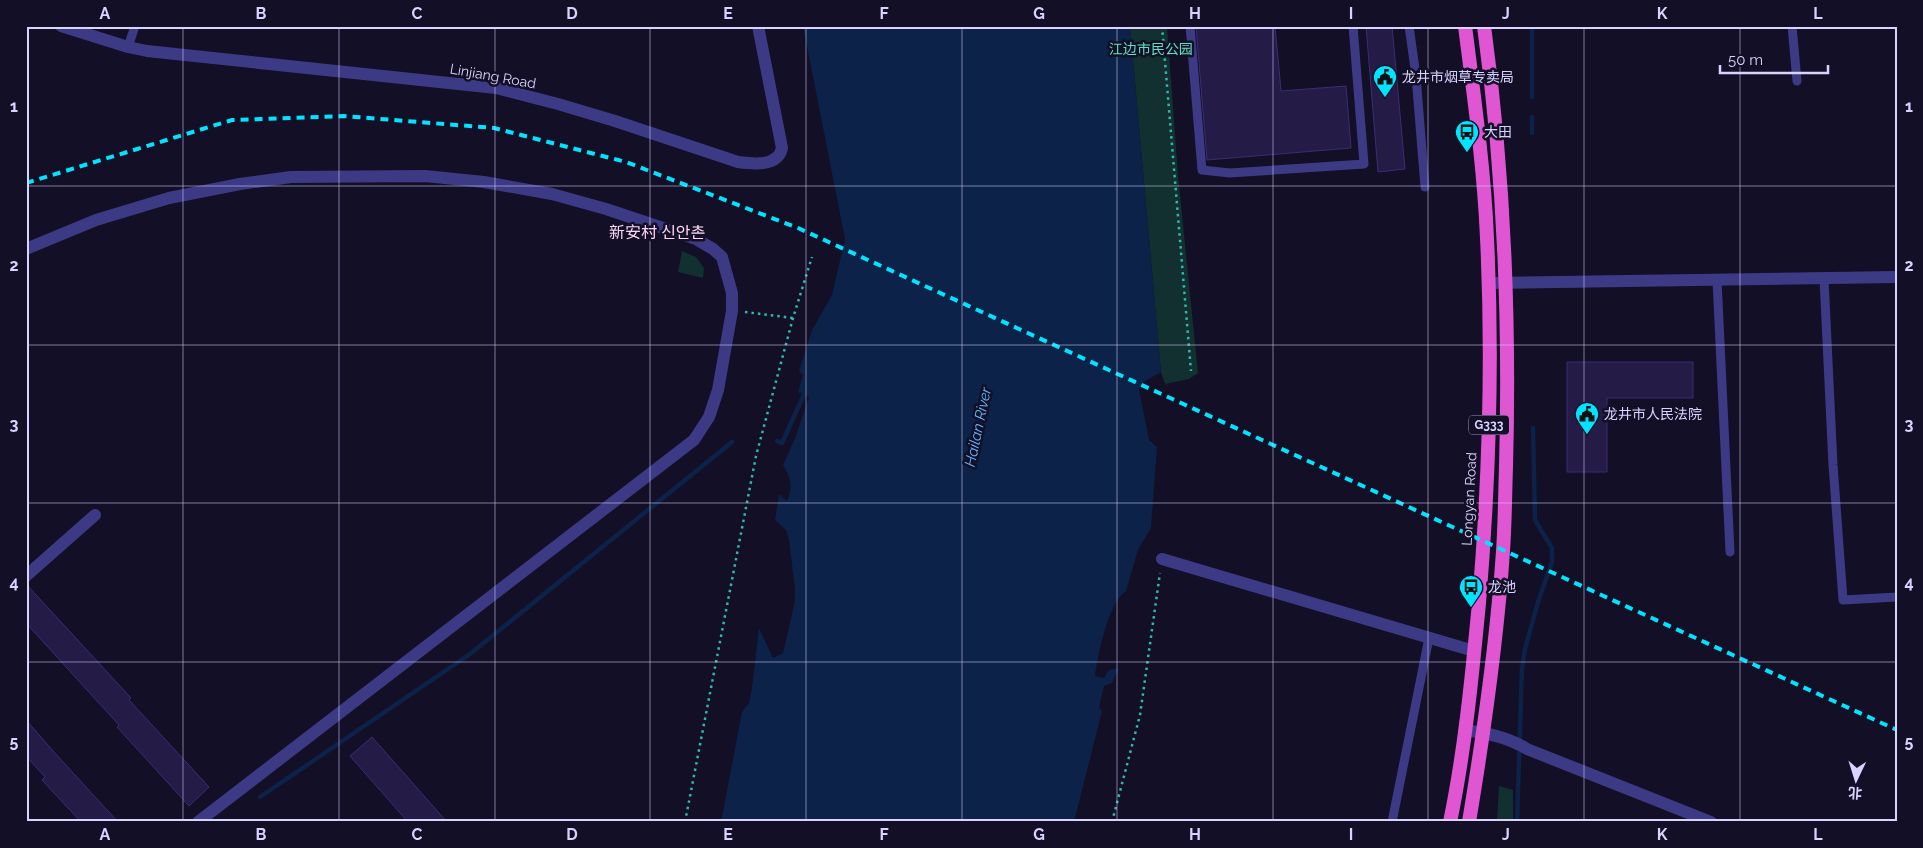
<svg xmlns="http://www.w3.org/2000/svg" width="1923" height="848" font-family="Raleway,'Noto Sans SC','Noto Sans KR',sans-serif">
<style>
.green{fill:#12302f}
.water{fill:#0c2248}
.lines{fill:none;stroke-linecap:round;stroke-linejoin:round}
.stream{stroke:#0c2248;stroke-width:4.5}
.building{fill:#241b47;stroke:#3b2d73}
.path{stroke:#2fb8b0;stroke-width:2.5;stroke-dasharray:2.5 4;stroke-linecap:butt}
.service{stroke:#3d3a85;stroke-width:9}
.minor{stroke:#3d3a85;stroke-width:12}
.trunk{stroke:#e055d1;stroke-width:14}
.rail{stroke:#00e5ff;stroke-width:4;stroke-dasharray:8 6;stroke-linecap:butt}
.grid{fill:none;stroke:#d9d4ff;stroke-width:1;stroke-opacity:0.55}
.labels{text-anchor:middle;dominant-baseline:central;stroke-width:5;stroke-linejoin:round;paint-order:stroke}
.shield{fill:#130f26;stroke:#9e99be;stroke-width:1}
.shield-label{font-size:12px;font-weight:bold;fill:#d9d4ff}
.park-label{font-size:14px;fill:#5fe0c0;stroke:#130f26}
.street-label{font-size:14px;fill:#d9d4ff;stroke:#130f26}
.poi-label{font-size:14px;fill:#d9d4ff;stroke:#130f26;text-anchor:start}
.water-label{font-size:15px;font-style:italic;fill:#62b6ff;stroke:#130f26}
.quarter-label{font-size:16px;fill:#ffd6f0;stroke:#130f26}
.neatline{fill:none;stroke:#d9d4ff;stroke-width:2}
.grid-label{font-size:16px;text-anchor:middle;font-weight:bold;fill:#d9d4ff}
</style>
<rect width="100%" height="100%" fill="#130f26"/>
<g class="green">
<path d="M1130,26h37l11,149 20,198 -9,6 -24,5 -4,-12z"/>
<path d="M682,251l14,6 8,11 -1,10 -25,-6z"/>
<path d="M1499,786l14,4v32h-16z"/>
</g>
<path class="water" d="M803,26h327l31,346 -19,11 -3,6 10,51 8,7 -6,81 -13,22 -12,41c-18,12 -28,64 -31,85l9,2 5,-8 10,-2 -7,15 -8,3 -5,21 3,4 -28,111h-353l21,-110 7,-9 3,-15 7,-60 14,30 10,-5 12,-52v-12l-6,-49 -3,-10 -11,-10 4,-26 8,7c6,-14 4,-23 -4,-36l13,-29 13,-39 -11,-5 5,-17 -4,-4 13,-41 20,-35 13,-56z"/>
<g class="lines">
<g class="stream">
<path d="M1532,27v70"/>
<path d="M1532,133v-16"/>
<path d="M777,441l5,2 24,-53"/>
<path d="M260,797l210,-143 262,-212"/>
<path d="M1517,822l5,-154 3,-19 13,-47 14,-40v-14l-17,-28 -2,-92"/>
</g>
</g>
<g class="building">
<path d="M1196,26h79l6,65 65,-5 5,62 -144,12z"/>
<path d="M1366,26h26l13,143 -27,3z"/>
<path d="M1567,362h126v36h-86v74h-40z"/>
<path d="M26,584l105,114 -2,2 80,87 -20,19 -72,-79 2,-2 -93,-102z"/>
<path d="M26,720l28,32 64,70h-37l-39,-42 3,-3 -19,-21z"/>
<path d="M372,737l75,85h-39l-58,-66z"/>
</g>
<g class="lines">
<g class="path">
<path d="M1162,26l29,345"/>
<path d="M745,312l48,6"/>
<path d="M685,822l71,-366 37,-138 19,-61"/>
<path d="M1112,822l28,-107 20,-142"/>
</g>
<g class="service">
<path d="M1190,26l12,144 28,3 134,-9 -11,-138"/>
<path d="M1409,26l7,50 9,111"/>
<path d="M1792,26l5,55"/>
<path d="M128,47l7,-21"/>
<path d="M1824,279l9,186 10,135 54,-3"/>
<path d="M1717,280l13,272"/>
<path d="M1392,822l37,-184"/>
</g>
<g class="minor">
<path d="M61,26l67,21 19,4 349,37 62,16 57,17 123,41c15,2 40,5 44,-14l-24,-122"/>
<path d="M26,249l70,-29 73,-22 71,-14 51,-7 134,-1 59,6 68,12 54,15 90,30 17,10 9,8 10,36v18l-14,79 -9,27 -15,23 -496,382"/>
<path d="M1488,283l409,-6"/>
<path d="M1162,559l312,92"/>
<path d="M26,576l69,-61"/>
<path d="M1465,730c21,3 43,7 62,19l184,73"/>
</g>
<g class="trunk">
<path d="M1450,822c15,-72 22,-146 29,-219 10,-121 14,-244 8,-365 -3,-71 -13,-141 -22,-212"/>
<path d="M1469,822c15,-90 28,-180 34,-271 2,-28 2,-56 3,-84 4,-148 -2,-295 -22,-441"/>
</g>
<path class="rail" d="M26,183l206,-63 112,-4 150,12 132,34 172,66 1099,502"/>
</g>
<path class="grid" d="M183,26v796M339,26v796M495,26v796M650,26v796M806,26v796M962,26v796M1117,26v796M1273,26v796M1428,26v796M1584,26v796M1740,26v796M26,186h1871M26,345h1871M26,503h1871M26,662h1871"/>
<defs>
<g id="civic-pin" transform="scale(1.25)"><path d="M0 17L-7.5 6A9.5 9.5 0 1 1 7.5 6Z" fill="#00e5ff" stroke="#130f26"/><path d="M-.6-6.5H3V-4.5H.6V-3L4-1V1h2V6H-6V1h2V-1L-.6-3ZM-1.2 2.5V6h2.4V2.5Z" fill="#111"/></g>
<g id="bus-pin" transform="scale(1.25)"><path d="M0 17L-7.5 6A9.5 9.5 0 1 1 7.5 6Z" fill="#00e5ff" stroke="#130f26"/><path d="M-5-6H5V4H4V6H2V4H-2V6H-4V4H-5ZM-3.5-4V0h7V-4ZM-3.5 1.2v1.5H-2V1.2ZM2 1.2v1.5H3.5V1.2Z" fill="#111"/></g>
</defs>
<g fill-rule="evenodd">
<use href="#civic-pin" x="1385" y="77"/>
<use href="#bus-pin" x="1467" y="132"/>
<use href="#civic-pin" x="1587" y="414"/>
<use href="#bus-pin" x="1471" y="587"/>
</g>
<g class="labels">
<rect class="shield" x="1469" y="415.5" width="40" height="19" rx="4"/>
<g class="shield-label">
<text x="1489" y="425">G333</text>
</g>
<g class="park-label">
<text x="1151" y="49">江边市民公园</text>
</g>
<g class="street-label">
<text transform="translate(493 76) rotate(10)">Linjiang Road</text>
<text transform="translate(1469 499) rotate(-87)">Longyan Road</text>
</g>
<g class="poi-label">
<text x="1402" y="77">龙井市烟草专卖局</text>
<text x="1484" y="132">大田</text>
<text x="1604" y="414">龙井市人民法院</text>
<text x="1488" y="587">龙池</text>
</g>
<g class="water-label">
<text transform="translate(978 427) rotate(-78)">Hailan River</text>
</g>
<g class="quarter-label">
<text x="657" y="232">新安村 신안촌</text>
</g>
</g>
<rect width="1923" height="848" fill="none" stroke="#130f26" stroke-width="55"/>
<g transform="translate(1856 780) rotate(184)" stroke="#130f26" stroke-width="4" paint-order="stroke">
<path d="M0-4L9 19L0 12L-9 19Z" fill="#d9d4ff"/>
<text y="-8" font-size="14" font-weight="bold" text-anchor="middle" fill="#d9d4ff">北</text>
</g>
<path d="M1720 65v8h108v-8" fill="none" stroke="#d9d4ff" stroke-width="2.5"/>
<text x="1728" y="65" font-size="15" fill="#d9d4ff" stroke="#130f26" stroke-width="4" paint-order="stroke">50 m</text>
<rect x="28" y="28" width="1868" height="792" class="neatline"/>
<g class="grid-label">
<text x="105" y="19">A</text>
<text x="261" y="19">B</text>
<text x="417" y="19">C</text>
<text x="572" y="19">D</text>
<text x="728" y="19">E</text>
<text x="884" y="19">F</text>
<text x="1039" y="19">G</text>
<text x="1195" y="19">H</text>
<text x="1351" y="19">I</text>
<text x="1506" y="19">J</text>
<text x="1662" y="19">K</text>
<text x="1818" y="19">L</text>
<text x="14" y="112">1</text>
<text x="1909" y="112">1</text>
<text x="14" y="271">2</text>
<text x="1909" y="271">2</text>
<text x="14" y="430">3</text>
<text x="1909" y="430">3</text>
<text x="14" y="588">4</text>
<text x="1909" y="588">4</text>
<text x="14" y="747">5</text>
<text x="1909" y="747">5</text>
<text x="105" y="840">A</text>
<text x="261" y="840">B</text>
<text x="417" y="840">C</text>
<text x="572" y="840">D</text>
<text x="728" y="840">E</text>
<text x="884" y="840">F</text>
<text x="1039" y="840">G</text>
<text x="1195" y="840">H</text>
<text x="1351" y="840">I</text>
<text x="1506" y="840">J</text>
<text x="1662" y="840">K</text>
<text x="1818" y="840">L</text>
</g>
</svg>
